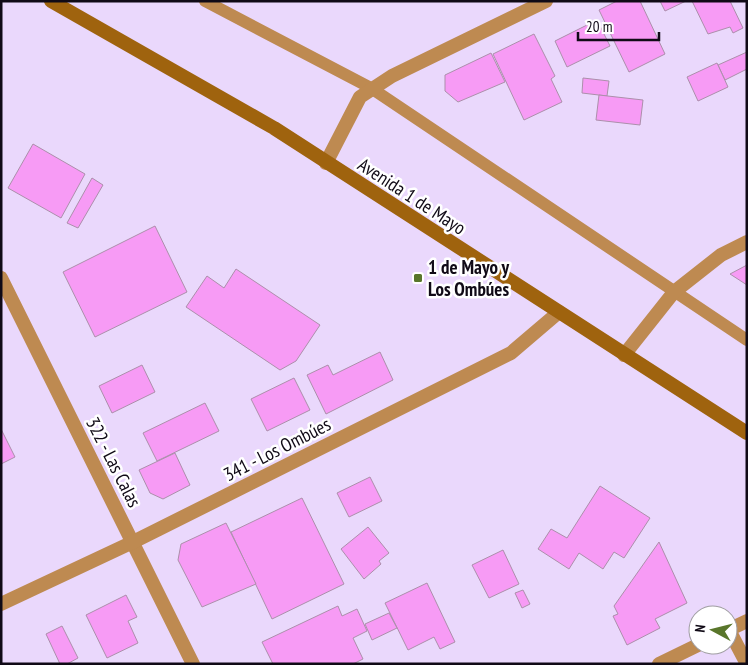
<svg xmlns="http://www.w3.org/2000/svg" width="748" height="665" font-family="'PT Sans Narrow',sans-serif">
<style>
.building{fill:#f79bf5;stroke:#ac8fab}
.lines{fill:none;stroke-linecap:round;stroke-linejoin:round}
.service{stroke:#be8a51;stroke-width:12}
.minor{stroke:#be8a51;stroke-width:14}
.secondary{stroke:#9f630e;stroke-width:14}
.poi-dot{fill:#59762b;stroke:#fff;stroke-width:2}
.labels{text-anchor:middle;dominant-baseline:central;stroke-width:5;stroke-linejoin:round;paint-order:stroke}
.street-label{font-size:19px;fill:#100a16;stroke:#fff}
.poi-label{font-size:19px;font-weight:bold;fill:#100a16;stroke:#fff;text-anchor:start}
</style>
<rect width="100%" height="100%" fill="#ead8fc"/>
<g class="building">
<path d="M617,1h23l25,53 -36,18 -30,-62z"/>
<path d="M660,1h26l-21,10z"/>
<path d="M692,1h38l13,27 -10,5 -3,-6 -22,7z"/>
<path d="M597,20l13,26 -43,21 -12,-26z"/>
<path d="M534,34l21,42 -4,3 11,23 -38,18 -31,-66z"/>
<path d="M747,52v17l-22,11 -7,-15z"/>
<path d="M491,53l14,29 -47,20 -13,-11v-16z"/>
<path d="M717,63l11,24 -30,14 -11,-24z"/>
<path d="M583,78l26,3 -2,15 -25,-3z"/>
<path d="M599,95l44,5 -3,25 -44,-5z"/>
<path d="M33,144l52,30 -24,44 -53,-30z"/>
<path d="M92,178l11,7 -25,43 -11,-5z"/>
<path d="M155,226l32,66 -92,45 -32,-65z"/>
<path d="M747,265v20l-17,-11z"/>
<path d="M236,269l84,56 -24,36 -16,9 -94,-63 21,-31 17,12z"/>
<path d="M380,352l13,28 -67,34 -19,-39 21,-10 5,10z"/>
<path d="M142,365l13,27 -43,21 -13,-27z"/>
<path d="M294,378l16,32 -43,21 -16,-32z"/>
<path d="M205,403l14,28 -62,30 -14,-28z"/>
<path d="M1,429l14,28 -14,7z"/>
<path d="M175,453l15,32 -27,14 -13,-6 -11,-23z"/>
<path d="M370,477l12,24 -33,16 -12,-24z"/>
<path d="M600,486l50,32 -26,40 -10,-6 -11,17 -24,-16 -10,16 -31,-20 13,-20 16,9z"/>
<path d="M302,498l42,86 -72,35 -41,-87z"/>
<path d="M226,523l30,61 -54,23 -24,-47 3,-16z"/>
<path d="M368,527l21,26 -10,8 2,3 -17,15 -23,-30z"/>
<path d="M659,542l28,61 -32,16 5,9 -33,17 -14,-29 5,-2 -4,-8z"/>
<path d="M503,550l16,34 -30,14 -17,-33z"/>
<path d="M427,583l28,59 -15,7 -6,-12 -26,13 -23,-47z"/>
<path d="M523,590l7,14 -8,4 -7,-15z"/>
<path d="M126,595l11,22 -9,4 10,22 -31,15 -21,-43z"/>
<path d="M338,606l4,10 15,-7 10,22 -14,7 10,21 -10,5h-80l-11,-22z"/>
<path d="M389,613l8,15 -25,12 -7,-16z"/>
<path d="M62,626l16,32 -11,6h-7l-14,-30z"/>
</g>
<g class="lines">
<path class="service" d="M205,1l166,87 376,252"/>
<g class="minor">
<path d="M326,163l34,-66 32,-21 154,-75"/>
<path d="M1,278l192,386"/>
<path d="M624,355l50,-63 47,-37 26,-13"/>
<path d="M1,604l132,-62 378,-189 48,-41"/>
<path d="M728,630l19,-9"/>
<path d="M729,630l18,34"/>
<path d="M659,664l39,-19"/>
</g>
<path class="secondary" d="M51,1l223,127 473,305"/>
</g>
<rect class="poi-dot" x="413" y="273" width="10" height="10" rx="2.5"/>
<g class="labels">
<g class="street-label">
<text transform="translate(412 196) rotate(33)">Avenida 1 de Mayo</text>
<text transform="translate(277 449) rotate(-27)">341 - Los Ombúes</text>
<text transform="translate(114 462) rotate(63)">322 - Las Calas</text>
</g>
<g class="poi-label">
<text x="428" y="267">1 de Mayo y<tspan x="428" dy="22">Los Ombúes</tspan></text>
</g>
</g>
<rect width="748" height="665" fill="none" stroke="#100a16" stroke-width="5"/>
<g transform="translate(713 630) rotate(277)"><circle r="24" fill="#ffffff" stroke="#9f9da2"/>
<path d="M0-4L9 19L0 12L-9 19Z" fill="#59762b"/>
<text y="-8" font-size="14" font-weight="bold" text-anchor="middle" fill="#100a16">N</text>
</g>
<path d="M578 32v8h81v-8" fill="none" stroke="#100a16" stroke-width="2.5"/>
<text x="586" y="32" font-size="15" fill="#100a16" stroke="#ffffff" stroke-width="4" paint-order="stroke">20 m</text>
</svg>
